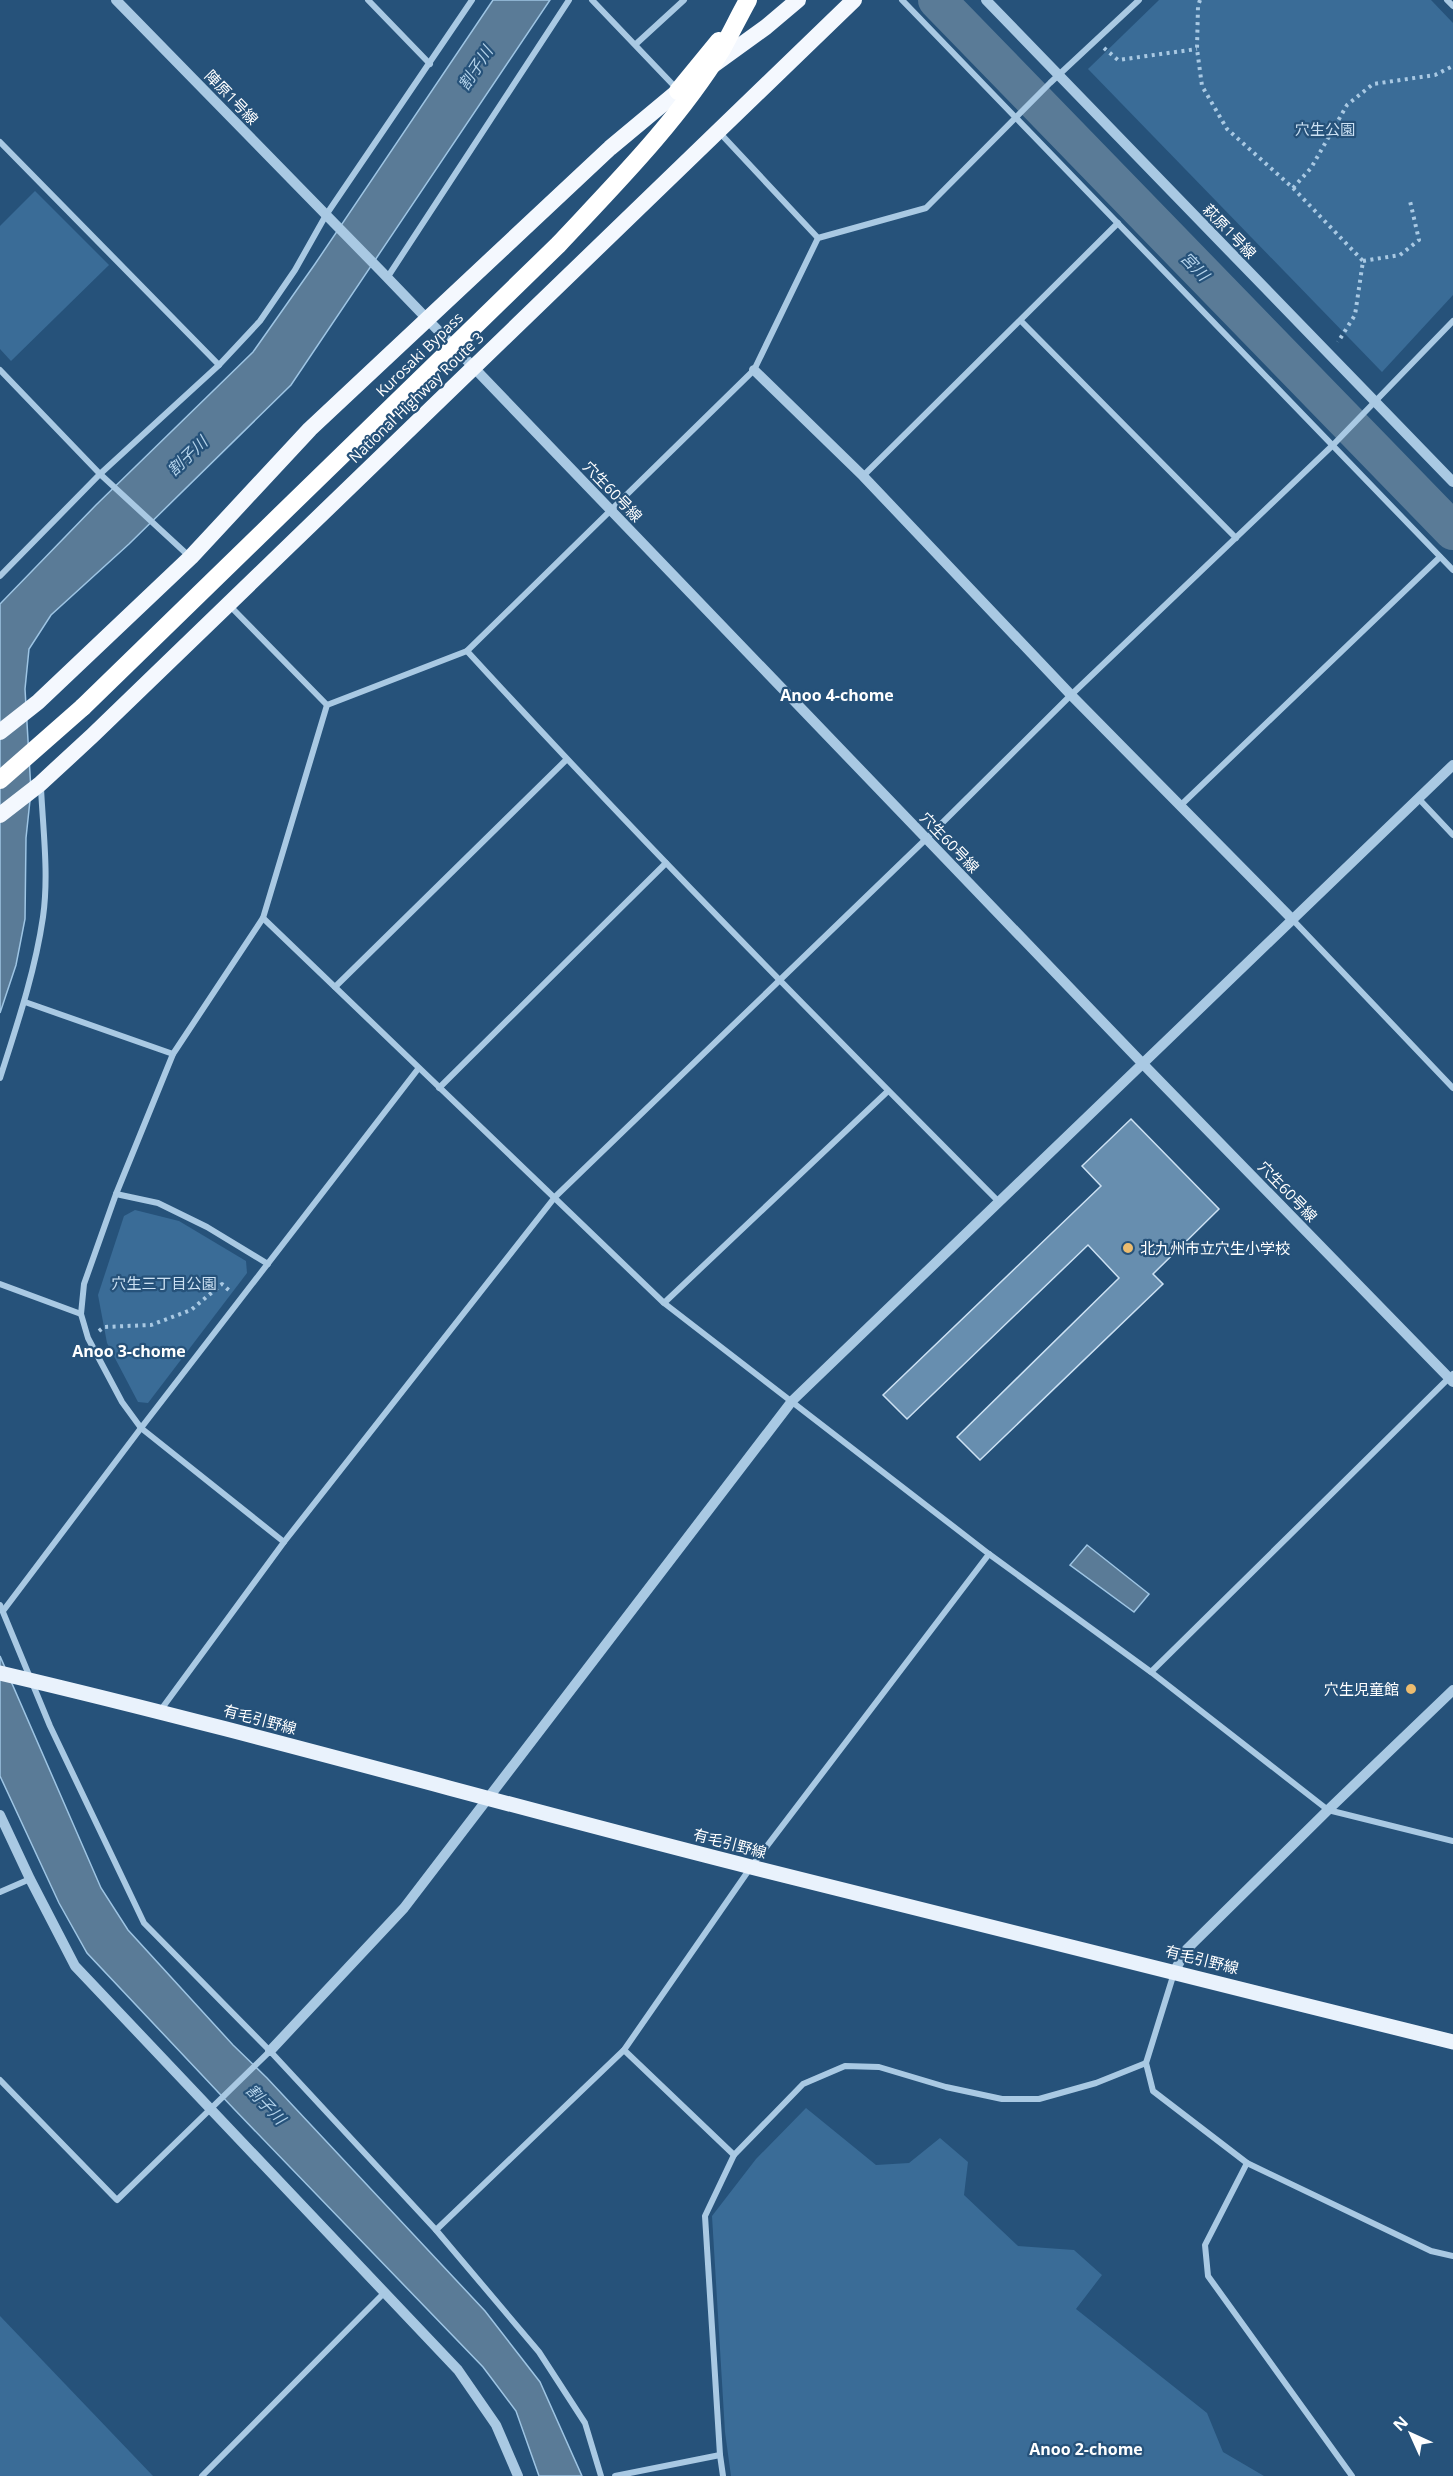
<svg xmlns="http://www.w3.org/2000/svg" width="1453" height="2476" font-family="'Open Sans','Noto Sans JP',sans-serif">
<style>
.green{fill:#3a6c97}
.water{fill:#5a7b97;stroke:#9ec5e4;stroke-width:1.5}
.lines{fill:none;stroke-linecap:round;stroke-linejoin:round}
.river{stroke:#5a7b97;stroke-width:38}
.building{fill:#678eaf;stroke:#cce1f3;stroke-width:1.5}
.path{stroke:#a9c9e3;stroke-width:4;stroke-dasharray:3 4.5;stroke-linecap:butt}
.minor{stroke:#a9c9e3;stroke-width:6}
.tertiary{stroke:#a9c9e3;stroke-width:10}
.primary{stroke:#e9f2fc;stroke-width:15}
.trunk{stroke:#f4f8fe;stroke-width:16}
.motorway{stroke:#fff;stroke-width:18}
.motorway-bridge{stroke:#fff;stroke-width:18}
.poi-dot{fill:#ecbc6f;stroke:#26527a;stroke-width:2}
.labels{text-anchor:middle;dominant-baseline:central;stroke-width:4.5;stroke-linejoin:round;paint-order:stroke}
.street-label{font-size:15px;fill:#fff;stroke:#26527a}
.park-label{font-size:15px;fill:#cce1f3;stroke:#26527a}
.poi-label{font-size:15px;fill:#fff;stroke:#26527a;text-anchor:start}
.water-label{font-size:16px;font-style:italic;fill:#b4d3eb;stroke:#26527a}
.neighbourhood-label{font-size:16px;font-weight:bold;fill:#fff;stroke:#26527a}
</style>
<rect width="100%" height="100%" fill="#26527a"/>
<g class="green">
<path d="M1159,0h272l22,23v272l-71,77 -294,-303z"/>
<path d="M35,191l74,74 -98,96 -11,-12v-123z"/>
<path d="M135,1210l44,11 67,40 1,12 -99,130 -10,-1 -31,-59 -9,-48 26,-79z"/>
<path d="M806,2108l70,57 33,-2 31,-25 28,24 -4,33 54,51 56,4 28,25 -26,34 131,104 16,39 41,24h-533l-6,-44 -13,-216 44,-57z"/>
<path d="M0,2316l153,160h-153z"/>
</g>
<g class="water">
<path d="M493,0h57l-259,385 -162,159 -78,71 -22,34 -4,40 6,102 -5,47 -1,81 -9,46 -16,48v-409l96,-99 157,-153 62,-88z"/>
<path d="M1087,1545l62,49 -15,18 -64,-47z"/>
<path d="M0,1656l101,232 27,42 105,115 34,33 218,233 55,71 42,94h-43l-23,-65 -33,-44 -249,-258 -147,-156 -28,-50 -59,-127z"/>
</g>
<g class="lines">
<path class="river" d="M937,0l516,531"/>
</g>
<path class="building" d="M1131,1119l88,90 -66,65 10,10 -183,176 -23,-23 162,-159 -31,-33 -181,174 -24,-24 218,-209 -19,-20z"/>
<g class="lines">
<g class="path">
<path d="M1200,0l-2,6 -1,43 5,37 25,43 66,59 70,73 -8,54 -17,27"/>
<path d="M1104,48l14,12 79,-11"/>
<path d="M1293,188l18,-20 36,-63 26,-21 62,-9 18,-9"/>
<path d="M1363,261l37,-6 19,-15 -9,-39"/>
<path d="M99,1331l5,-4 47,-2 40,-15 31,-26 9,8"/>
</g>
<g class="minor">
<path d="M368,0l62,64"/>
<path d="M592,0l86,90"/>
<path d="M902,0l551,570"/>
<path d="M1447,0l6,6"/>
<path d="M636,44l48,-44"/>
<path d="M719,132l99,106"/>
<path d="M0,142l219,223"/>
<path d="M387,278l182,-278"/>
<path d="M1021,321l215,217"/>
<path d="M0,370l100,104 90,83"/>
<path d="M863,476l255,-253"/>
<path d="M0,576l100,-102 119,-109 41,-44 35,-51 31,-55 146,-215"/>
<path d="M229,605l98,100"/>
<path d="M467,651c172,188 352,370 532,551"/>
<path d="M1419,799l34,36"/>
<path d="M1181,805l259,-248"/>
<path d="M263,918l401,385 325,251 162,118 177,138 125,31"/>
<path d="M1292,919l161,169"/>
<path d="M335,987l231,-227"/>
<path d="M25,1002l148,52"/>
<path d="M0,1078c17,-53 35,-106 43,-161 6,-42 0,-87 -2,-129"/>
<path d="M439,1088l227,-225"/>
<path d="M116,1194l42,9 49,24 61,37"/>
<path d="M0,1284l81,30"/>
<path d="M664,1303l224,-212"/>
<path d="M284,1542l-143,-114 -19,-26 -34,-64 -7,-24 3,-30 32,-90 57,-140 90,-136 64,-213 140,-54 287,-281 64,-132 108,-30 124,-125 89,-83"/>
<path d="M0,1605l50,121 94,197 126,128 166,179 103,122 46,71 16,53"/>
<path d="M3,1611l138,-183 277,-359"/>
<path d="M1151,1672l302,-298"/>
<path d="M160,1711l124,-169 271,-345 371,-358 145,-144 262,-250 120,-124"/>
<path d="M0,1892l30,-13"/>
<path d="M1174,1973l-28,90 7,28 94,72 184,88 22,5"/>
<path d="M624,2050l110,105"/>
<path d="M0,2080l117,120 153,-149"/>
<path d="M1247,2163l-42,82 3,31 144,200"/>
<path d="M436,2230l188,-180 127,-183 238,-313"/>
<path d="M202,2476l183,-184"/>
<path d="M615,2476l105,-21"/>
<path d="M723,2476l-3,-21 -15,-239 29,-61 69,-71 42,-18 34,1 67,20 56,12h37l57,-16 50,-20"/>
</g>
<g class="tertiary">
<path d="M116,0l264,270 763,794 310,318"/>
<path d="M986,0l467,482"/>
<path d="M754,370l109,106 208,219 221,224"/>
<path d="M0,1815l30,64 45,87 383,404 38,55 22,51"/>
<path d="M1175,1970l12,-21 141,-139 125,-120"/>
<path d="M270,2051l134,-143 388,-507 661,-636"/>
</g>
<path class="primary" d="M0,1673c252,59 501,131 751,194 234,59 469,115 702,175"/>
<g class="trunk">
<path d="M712,66l54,-39 32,-27"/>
<path d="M0,732l38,-30 153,-145 119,-128 300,-281 78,-65"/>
<path d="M0,815l40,-31 53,-49 761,-735"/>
</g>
<g class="motorway">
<path d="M678,91l41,-50"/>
<path d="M0,780l83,-73"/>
</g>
<path class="motorway-bridge" d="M83,707l475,-462c58,-62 119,-123 164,-196 9,-16 17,-33 26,-49"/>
</g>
<g class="poi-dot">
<circle cx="1128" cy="1248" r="6"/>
<circle cx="1411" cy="1689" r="6"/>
</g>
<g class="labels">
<g class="street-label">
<text transform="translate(232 97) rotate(46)">陣原1号線</text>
<text transform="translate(1230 231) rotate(46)">萩原1号線</text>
<text transform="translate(419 354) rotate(-44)">Kurosaki Bypass</text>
<text transform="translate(416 397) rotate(-44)">National Highway Route 3</text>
<text transform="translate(613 491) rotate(46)">穴生60号線</text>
<text transform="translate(950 842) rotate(46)">穴生60号線</text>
<text transform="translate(1288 1191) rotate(46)">穴生60号線</text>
<text transform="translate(260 1719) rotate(15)">有毛引野線</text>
<text transform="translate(730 1843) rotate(15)">有毛引野線</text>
<text transform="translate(1202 1959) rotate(14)">有毛引野線</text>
</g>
<g class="park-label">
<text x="1325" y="129">穴生公園</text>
<text x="164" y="1283">穴生三丁目公園</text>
</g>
<g class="poi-label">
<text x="1140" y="1248">北九州市立穴生小学校</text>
<text x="1399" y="1689" text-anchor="end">穴生児童館</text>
</g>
<g class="water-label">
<text transform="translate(475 68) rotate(-57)">割子川</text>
<text transform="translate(1195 266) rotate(46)">宮川</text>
<text transform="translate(187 456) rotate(-44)">割子川</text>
<text transform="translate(266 2104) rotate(46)">割子川</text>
</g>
<g class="neighbourhood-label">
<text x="837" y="695">Anoo 4-chome</text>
<text x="129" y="1351">Anoo 3-chome</text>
<text x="1086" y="2449">Anoo 2-chome</text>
</g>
</g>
<g transform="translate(1411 2434) rotate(315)" stroke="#26527a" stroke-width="4.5" paint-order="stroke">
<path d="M0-4.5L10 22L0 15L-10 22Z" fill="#ffffff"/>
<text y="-9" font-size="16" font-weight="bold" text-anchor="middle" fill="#ffffff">N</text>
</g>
</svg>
